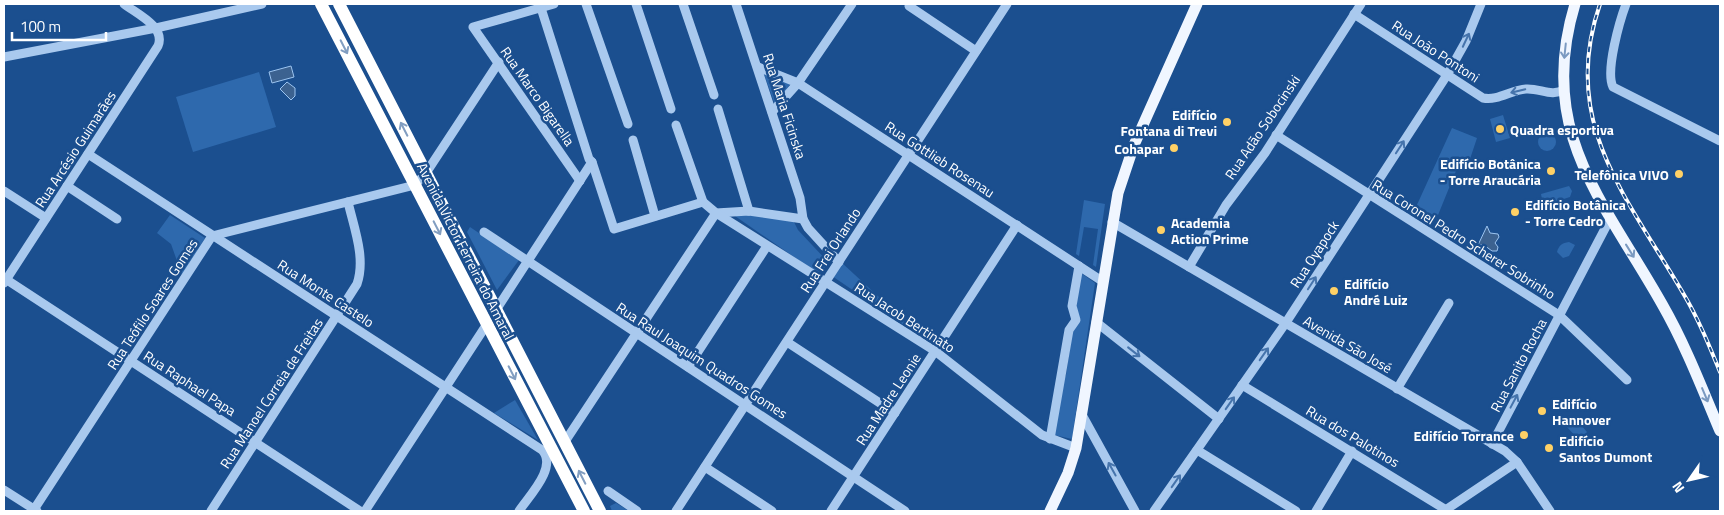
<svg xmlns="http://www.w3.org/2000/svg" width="1724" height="515" font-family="'Titillium Web',sans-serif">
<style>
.green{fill:#2e69ad}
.water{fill:#3c6290;stroke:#9cc4f0}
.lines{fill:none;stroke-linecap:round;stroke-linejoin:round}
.minor{stroke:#a9c9ee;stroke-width:9}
.major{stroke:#f0f6ff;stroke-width:11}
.highway{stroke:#fff;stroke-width:12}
.rail-casing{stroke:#fff;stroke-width:4}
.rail{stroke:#1b4f8f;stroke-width:2;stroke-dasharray:5.5;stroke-linecap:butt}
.oneway{stroke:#4674ac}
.oneway2{stroke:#829ec1}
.oneway3{stroke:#7b9ac1}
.poi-dot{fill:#ffd166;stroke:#1b4f8f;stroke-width:2}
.labels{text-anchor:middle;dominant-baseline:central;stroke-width:5;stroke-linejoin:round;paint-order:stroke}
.street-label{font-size:14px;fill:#fff;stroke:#1b4f8f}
.poi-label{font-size:14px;font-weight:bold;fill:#fff;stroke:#1b4f8f;text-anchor:start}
</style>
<rect width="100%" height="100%" fill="#1b4f8f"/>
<g class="green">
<path d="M259,72l17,55 -83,25 -17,-55z"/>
<path d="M764,74l27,9 -16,22z"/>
<path d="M1503,115l7,23 -14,4 -6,-23z"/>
<path d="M1452,128l25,10 -8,24 -9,-1 -24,59 -20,-13z"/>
<circle cx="1547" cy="142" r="9"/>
<path d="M1569,186l3,5 -2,6 -16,5 -12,-3 -1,-5z"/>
<path d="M1084,200l21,4 -9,63 -3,-2 5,-36 -14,-2 -5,29 -3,-2z"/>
<path d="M735,213l58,7 5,10 30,32 -8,13 -85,-59z"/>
<path d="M170,215l35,23 -23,37 -11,-31 -14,-11z"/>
<path d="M470,227l49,33 -22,30 -30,-58z"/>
<path d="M1569,242l6,3 -6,11 -6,2 -6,-6c2,-7 5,-9 12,-10z"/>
<path d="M841,262l67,62 -1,3 -75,-51z"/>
<path d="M1081,273l14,10 -23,156 -18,-4 8,-53 4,-7z"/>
<path d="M515,400l23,40 -44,-27z"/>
<path d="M1574,417l13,15 -8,8 -13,-14z"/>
<path d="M616,503l13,8h-17l-2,-5z"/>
</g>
<g class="water">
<path d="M291,66l3,11 -22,6 -3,-11z"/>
<path d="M287,82l8,6v8l-4,4 -11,-11z"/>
<path d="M1487,226l3,7 8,1 1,3 -4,6 3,4 -1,4h-5l-8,-6h-6z"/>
</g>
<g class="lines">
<g class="minor">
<path d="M554,4l-81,23 107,154"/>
<path d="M586,4l42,120"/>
<path d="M636,4l35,105"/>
<path d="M683,4l31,91"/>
<path d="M736,4l64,194 3,21"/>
<path d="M1626,4c-6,16 -21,67 -13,83l107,54"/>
<path d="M909,6l67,45"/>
<path d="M541,8l48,151 3,3 22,67 89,-27 13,11 33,-2 54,8 5,9 31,34"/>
<path d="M1354,14l129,84c15,3 28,-8 43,-9 14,-1 25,8 38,1"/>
<path d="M4,57l152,-29 106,-24"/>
<path d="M758,67l40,16 304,198"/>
<path d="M718,109l31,102"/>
<path d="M772,112l26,-29 54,-79"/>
<path d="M676,125l27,77"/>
<path d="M1276,135l283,180 68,65"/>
<path d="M633,140l22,76"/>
<path d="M88,154l454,296c16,17 -13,46 -23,61"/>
<path d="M67,186l50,33"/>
<path d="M4,191l42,27"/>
<path d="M1112,222l393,229 12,11 33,49"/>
<path d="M484,232l421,279"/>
<path d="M1189,267l37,-62 39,-52 96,-149"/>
<path d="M4,278l356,233"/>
<path d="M4,283l154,-237c8,-19 -21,-32 -34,-42"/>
<path d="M496,310l96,-148"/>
<path d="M1096,322l123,97"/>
<path d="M787,342l108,71"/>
<path d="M688,367l79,-121"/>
<path d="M1242,385l206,126"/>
<path d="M1397,389l52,-86"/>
<path d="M1081,413l54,98"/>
<path d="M1050,439l19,-109 7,-10 -4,-14 7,-40"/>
<path d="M564,443l152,-230 219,138 107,84 34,13"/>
<path d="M1492,444l118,-225"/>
<path d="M1197,450l99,61"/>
<path d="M705,467l67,44"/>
<path d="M4,490l33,21"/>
<path d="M608,491l29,20"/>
<path d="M33,511l179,-275 203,-51 11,-12 73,-111"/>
<path d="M211,511l146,-227c9,-26 -3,-56 -9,-82"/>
<path d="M365,511l122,-187"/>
<path d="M676,511l331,-507"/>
<path d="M831,511l186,-286"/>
<path d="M1154,511l131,-187 162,-249 19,-34 15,-37"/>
<path d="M1316,511l36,-60"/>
<path d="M1444,511l73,-49"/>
</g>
<g class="major">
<path d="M1575,4c-39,128 29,197 87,300 23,40 40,84 58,127"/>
<path d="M1050,511l18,-38 8,-25 42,-255 16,-48 63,-141"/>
</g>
<g class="highway">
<path d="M321,4l263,507"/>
<path d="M339,4l261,507"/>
</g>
<g class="rail-casing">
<path id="rail" d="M1600,4c-41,118 27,193 83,289 15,25 26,52 37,79"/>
</g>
<use href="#rail" class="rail"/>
</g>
<defs><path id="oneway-shaft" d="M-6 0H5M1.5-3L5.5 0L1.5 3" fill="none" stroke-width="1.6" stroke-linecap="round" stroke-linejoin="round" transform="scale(1.25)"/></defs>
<g class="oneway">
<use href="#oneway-shaft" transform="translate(1466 40) rotate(-65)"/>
<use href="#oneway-shaft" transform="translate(1518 91) rotate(166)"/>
<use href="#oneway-shaft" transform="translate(1400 147) rotate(-57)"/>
<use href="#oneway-shaft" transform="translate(1312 283) rotate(-57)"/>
<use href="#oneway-shaft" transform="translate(1134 352) rotate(38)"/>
<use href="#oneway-shaft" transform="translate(1264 354) rotate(-55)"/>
<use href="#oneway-shaft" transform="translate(1514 401) rotate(-62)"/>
<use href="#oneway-shaft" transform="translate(1230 403) rotate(-55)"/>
<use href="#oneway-shaft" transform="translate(1112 469) rotate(-119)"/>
<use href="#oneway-shaft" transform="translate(1176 481) rotate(-55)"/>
</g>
<g class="oneway2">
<use href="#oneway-shaft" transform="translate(344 47) rotate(63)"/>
<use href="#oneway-shaft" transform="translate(404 129) rotate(-117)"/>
<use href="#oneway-shaft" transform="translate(437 228) rotate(63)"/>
<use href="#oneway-shaft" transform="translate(512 373) rotate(63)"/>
<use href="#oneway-shaft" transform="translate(582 477) rotate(-117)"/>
</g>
<g class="oneway3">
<use href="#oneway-shaft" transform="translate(1565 51) rotate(96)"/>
<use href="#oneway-shaft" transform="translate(1630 251) rotate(58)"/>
<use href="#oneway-shaft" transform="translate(1705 395) rotate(67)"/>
</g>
<g class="poi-dot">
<circle cx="1227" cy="122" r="5"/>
<circle cx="1500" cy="129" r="5"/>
<circle cx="1174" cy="148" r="5"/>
<circle cx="1551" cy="171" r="5"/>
<circle cx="1679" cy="174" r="5"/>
<circle cx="1515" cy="212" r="5"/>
<circle cx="1161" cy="230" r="5"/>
<circle cx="1334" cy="291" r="5"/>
<circle cx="1542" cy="411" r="5"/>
<circle cx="1524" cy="435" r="5"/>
<circle cx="1549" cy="448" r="5"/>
</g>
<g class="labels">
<g class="street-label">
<text transform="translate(1436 51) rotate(33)">Rua João Pontoni</text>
<text transform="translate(538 96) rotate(55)">Rua Marco Bigarella</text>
<text transform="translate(785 106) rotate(72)">Rua Maria Ficinska</text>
<text transform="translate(1262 127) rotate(-56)">Rua Adão Sobocinski</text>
<text transform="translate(75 149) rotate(-57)">Rua Arcésio Guimarães</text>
<text transform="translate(940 159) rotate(33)">Rua Gottlieb Rosenau</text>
<text transform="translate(1464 239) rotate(32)">Rua Coronel Pedro Scherer Sobrinho</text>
<text transform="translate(830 250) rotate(-57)">Rua Frei Orlando</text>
<text transform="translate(466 251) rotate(63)">Avenida Victor Ferreira do Amaral</text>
<text transform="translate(1314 254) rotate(-57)">Rua Oyapock</text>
<text transform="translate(326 293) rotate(33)">Rua Monte Castelo</text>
<text transform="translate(152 304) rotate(-57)">Rua Teófilo Soares Gomes</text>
<text transform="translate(905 317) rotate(33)">Rua Jacob Bertinato</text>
<text transform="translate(1348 344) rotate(30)">Avenida São José</text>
<text transform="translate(702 360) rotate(33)">Rua Raul Joaquim Quadros Gomes</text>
<text transform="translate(1518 365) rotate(-62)">Rua Sanito Rocha</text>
<text transform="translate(190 383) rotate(33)">Rua Raphael Papa</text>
<text transform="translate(271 393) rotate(-57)">Rua Manoel Correia de Freitas</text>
<text transform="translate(888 399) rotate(-57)">Rua Madre Leonie</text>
<text transform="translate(1353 436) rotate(31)">Rua dos Palotinos</text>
</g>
<g class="poi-label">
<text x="1217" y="114" text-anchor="end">Edifício<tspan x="1217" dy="16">Fontana di Trevi</tspan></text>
<text x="1510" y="129">Quadra esportiva</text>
<text x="1164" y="148" text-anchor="end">Cohapar</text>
<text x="1541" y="163" text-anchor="end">Edifício Botânica<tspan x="1541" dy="16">- Torre Araucária</tspan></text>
<text x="1669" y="174" text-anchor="end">Telefônica VIVO</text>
<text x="1525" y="204">Edifício Botânica<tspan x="1525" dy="16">- Torre Cedro</tspan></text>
<text x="1171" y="222">Academia<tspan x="1171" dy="16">Action Prime</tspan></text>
<text x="1344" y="283">Edifício<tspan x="1344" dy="16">André Luiz</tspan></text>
<text x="1552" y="403">Edifício<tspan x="1552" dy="16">Hannover</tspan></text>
<text x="1514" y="435" text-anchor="end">Edifício Torrance</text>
<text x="1559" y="440">Edifício<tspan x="1559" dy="16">Santos Dumont</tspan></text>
</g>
</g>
<rect width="1724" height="515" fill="none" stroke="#ffffff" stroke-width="10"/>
<g transform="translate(1689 480) rotate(236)" stroke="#1b4f8f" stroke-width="4" paint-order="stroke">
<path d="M0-4L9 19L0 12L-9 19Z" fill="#ffffff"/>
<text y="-8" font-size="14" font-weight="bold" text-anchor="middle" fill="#ffffff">N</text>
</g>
<path d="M12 32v8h94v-8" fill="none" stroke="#ffffff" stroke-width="2.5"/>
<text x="20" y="32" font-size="15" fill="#ffffff" stroke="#1b4f8f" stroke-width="4" paint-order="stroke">100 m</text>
</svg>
